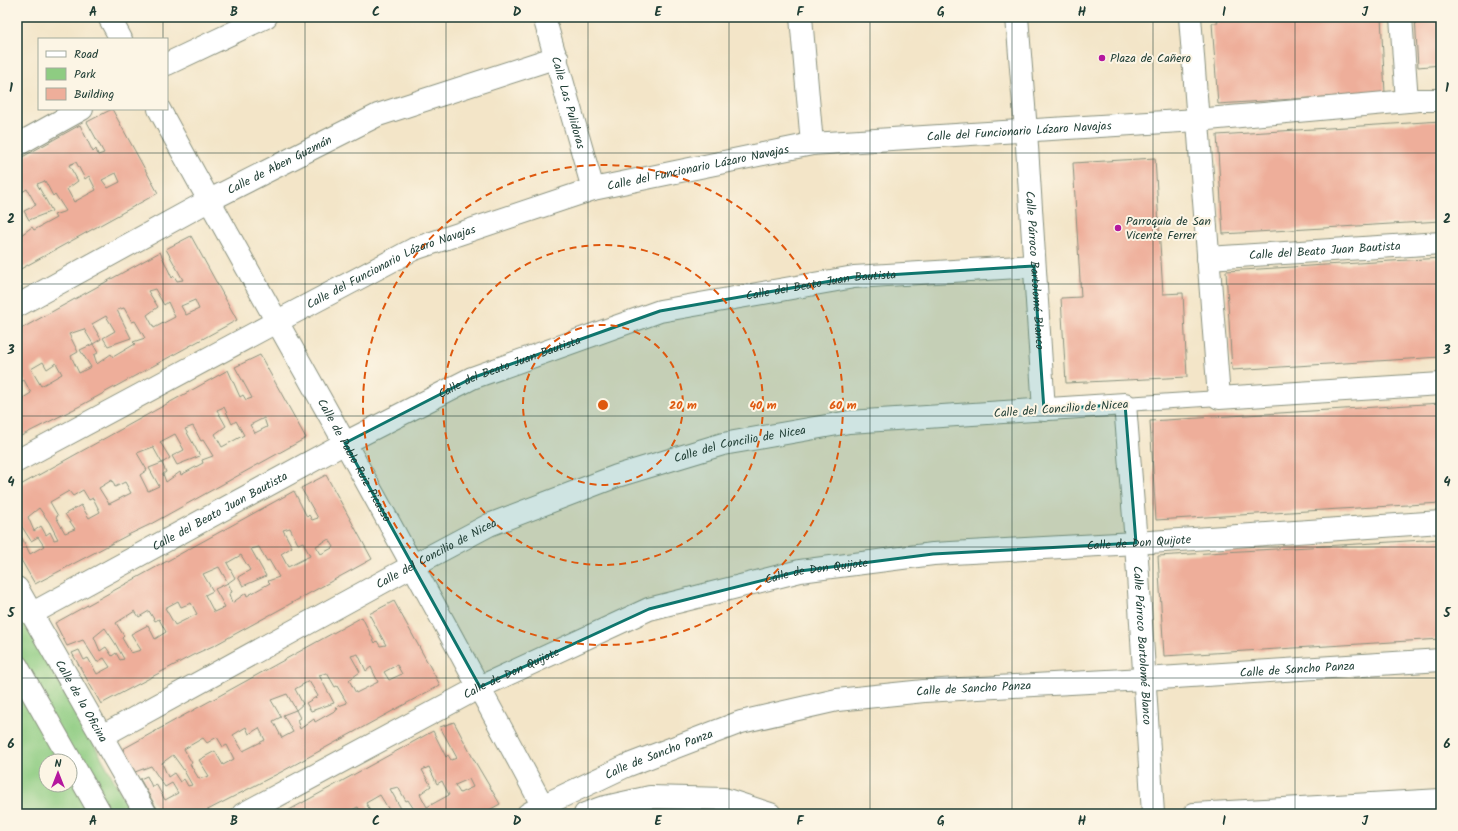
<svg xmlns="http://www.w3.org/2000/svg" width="1458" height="831" font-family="Kalam,sans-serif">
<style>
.green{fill:#8ecc82;stroke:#56845b;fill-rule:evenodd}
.building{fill:#eeae9a;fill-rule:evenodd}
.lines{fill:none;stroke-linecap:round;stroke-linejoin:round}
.lane-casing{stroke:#89917e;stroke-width:16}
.street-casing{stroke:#89917e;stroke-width:24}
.secondary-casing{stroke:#89917e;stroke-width:24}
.lane{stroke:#fff;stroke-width:14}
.street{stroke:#fff;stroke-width:22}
.secondary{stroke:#fff;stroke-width:22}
.marked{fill:#0f766e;fill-opacity:0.2;stroke:#0f766e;stroke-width:3;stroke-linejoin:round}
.grid{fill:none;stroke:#1f3d34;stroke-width:1;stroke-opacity:0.55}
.ring{fill:none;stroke:#de580e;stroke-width:2;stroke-dasharray:7 5}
.poi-dot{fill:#b5179e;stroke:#fcf5e5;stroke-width:1.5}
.labels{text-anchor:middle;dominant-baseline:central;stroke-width:4;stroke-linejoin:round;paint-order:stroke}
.poi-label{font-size:12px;fill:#1f3d34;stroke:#fcf5e5;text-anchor:start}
.street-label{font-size:12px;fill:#1f3d34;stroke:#fcf5e5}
.centre{fill:#de580e;stroke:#fcf5e5;stroke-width:2}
.ring-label{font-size:12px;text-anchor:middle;font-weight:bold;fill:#de580e;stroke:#fcf5e5;stroke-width:4;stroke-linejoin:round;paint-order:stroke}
.neatline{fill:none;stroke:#1f3d34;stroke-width:1.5}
.grid-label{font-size:13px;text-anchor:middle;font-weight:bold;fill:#1f3d34}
</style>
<rect width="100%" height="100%" fill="#fcf5e5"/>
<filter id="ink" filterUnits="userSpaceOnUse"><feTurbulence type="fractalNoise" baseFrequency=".025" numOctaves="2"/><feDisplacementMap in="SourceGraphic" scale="8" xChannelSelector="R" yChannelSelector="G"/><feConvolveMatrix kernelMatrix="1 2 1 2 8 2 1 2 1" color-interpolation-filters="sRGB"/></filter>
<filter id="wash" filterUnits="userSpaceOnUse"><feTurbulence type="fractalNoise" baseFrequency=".012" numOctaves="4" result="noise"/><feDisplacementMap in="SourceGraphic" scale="16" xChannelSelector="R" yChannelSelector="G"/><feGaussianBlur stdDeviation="0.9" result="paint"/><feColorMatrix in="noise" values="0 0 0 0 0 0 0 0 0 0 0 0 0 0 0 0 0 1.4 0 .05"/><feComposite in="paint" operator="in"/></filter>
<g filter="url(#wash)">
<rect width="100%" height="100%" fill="#f3e5c8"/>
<path class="green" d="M17,607l116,207h-116zM46,761h24v24h-24z"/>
<g id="blocks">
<g class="building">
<path d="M1217,17h164l4,76 -167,11 -6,-81h6z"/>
<path d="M1415,17h26v48l-23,2z"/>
<path d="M112,109l46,84 -141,78v-33l15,-11 2,3 22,-12 -2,-3 12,-4 -11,-17 -2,2 -8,-15 -8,3 15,27 -23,9 -5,-9 12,-6 -9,-16 -10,6v-35l63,-35 13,27 3,-3 2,6 6,-2 -17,-31zM76,162l9,17 4,-3 7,14 -22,12 -7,-13 11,-8 -9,-16zM116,173l4,9 -12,6 -6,-8z"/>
<path d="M1441,121v100l-218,13 -6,-99z"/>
<path d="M1155,158l8,136 20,-1 4,84 -121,6 -5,-85 20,-1 -8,-134z"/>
<path d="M191,236l46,84 -157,86 -63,32v-44l3,6 11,-7 -7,-13 -4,2 -3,-6v-45l143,-79 12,26 2,-2 3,5 6,-1 -17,-31zM155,289l9,16 4,-3 7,15 -21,11 -7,-13 11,-8 -10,-16zM195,300l4,9 -13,6 -5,-9zM124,308l8,14 3,-1 10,17 -12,4 2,2 -22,13 -2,-3 -14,10 -3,-9 4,-2 -5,-9 -13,6 11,17 -12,6 -8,-17 7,-4 -9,-18 15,-5 9,15 8,-5 -9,-15 14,-8 9,15 -12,7 5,8 23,-8 -14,-28zM43,362l4,7 9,-6 6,11 -21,12 -10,-17z"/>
<path d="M1441,258v99l-209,13 -6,-99z"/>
<path d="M260,355l46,83 -157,87 -21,10 -93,49 -18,-31v-13l5,-2 8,16 14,-8 -6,-9 -7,4 -14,-22v-32l211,-117 12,27 3,-2 3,5 6,-2 -17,-31zM224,407l8,17 4,-3 8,14 -22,12 -7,-13 11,-8 -9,-16zM264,418l3,9 -12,6 -5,-8zM193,426l8,15 2,-1 10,16 -11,4 1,3 -22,12 -1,-3 -14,10 -3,-8 3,-2 -4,-9 -13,5 10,18 -11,5 -8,-16 7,-5 -10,-17 16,-6 9,16 8,-5 -10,-16 15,-8 9,16 -12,6 5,9 23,-9 -15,-27zM112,480l3,7 10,-5 6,11 -22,11 -10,-16zM83,490l6,10 4,-2 7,14 -11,6 -8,-13 -16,9 10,15 -10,4 -9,-16 2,-1 -8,-14 19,-11 4,5zM39,508l10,14 9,17 -4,1 -4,-8 -4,3 -5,-9 -7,5 -6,-14z"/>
<path d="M1441,403v100l-285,17 -6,-99z"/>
<path d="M326,475l46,84 -157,86 -22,10 -92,49 -29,-51 7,-3 5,10 4,-2 9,16 13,-7 -6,-9 -7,4 -14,-22 -16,6 -12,-23 239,-132 13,26 2,-2 3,5 6,-2 -17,-30zM290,528l8,16 5,-2 7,14 -22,11 -7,-13 11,-7 -9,-17zM329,539l5,8 -13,7 -5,-8zM259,547l8,14 2,-1 10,17 -11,4 2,2 -23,13 -1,-3 -14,10 -3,-9 3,-2 -4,-9 -13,6 10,18 -11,5 -9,-17 8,-4 -10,-17 16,-7 9,16 7,-5 -8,-15 14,-8 9,15 -12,7 5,9 23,-10 -15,-27zM178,601l3,6 10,-4 6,11 -22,11 -10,-17zM135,611l4,6 10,-6 6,10 4,-2 7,13 -11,7 -7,-14 -17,9 10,16 -10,3 -9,-15 2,-2 -8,-13zM105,628l10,15 9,16 -4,1 -4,-7 -4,3 -6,-9 -6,4 -6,-14z"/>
<path d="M1441,539v100l-277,17 -6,-100z"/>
<path d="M394,601l46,84 -157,86 -83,43h-40l-20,-35 7,-3 5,11 4,-3 9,16 13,-7 -6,-10 -7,4 -14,-21 -16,6 -12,-23 239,-132 13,26 2,-2 3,5 6,-1 -17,-31zM358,654l8,17 5,-4 7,15 -22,11 -7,-13 11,-8 -9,-16zM397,665l5,9 -13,6 -5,-8zM327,673l8,14 2,-1 10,17 -11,4 2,2 -23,13 -1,-3 -14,10 -3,-9 3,-2 -4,-8 -13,5 10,17 -11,6 -9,-17 8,-4 -10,-17 16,-6 9,16 7,-6 -8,-15 14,-8 9,15 -12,7 5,8 23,-8 -15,-28zM246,727l3,7 10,-6 6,12 -22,11 -10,-16zM217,737l6,10 4,-2 7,14 -11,6 -8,-14 -16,9 10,16 -10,3 -9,-15 2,-1 -8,-14 19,-11 4,5zM173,755l10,14 9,16 -4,1 -4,-7 -4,3 -6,-9 -6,4 -6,-14z"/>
<path d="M454,722l20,38 26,44 -18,10h-65l-9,-14 -2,1 -8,-14 -8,2 14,25h-23l8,-4 -9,-15 -14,8 6,11h-10l-4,-7 -15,7h-61l151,-83 13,26 2,-2 3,5 6,-2 -17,-31zM429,767l8,17 5,-3 7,14 -22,12 -7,-13 11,-8 -9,-16zM469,779l4,8 -13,6 -5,-8z"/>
</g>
</g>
</g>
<g filter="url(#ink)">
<use href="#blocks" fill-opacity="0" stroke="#89917e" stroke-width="1"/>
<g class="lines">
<g class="lane-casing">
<path id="lane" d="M1125,404l94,-6"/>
</g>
<g class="street-casing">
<g id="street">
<path id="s1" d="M544,17l49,172"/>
<path d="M801,17l11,127"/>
<path id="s2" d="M1017,17l9,114 18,279"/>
<path d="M1190,17l29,381 222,-14"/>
<path d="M1401,17l6,84"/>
<path d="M167,64l99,-47"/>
<path d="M17,145l65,-36"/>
<path id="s3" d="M1208,258l233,-15"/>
<path id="s4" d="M17,306l191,-105 170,-86 179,-58"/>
<path id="s5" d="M17,461l259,-139 138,-73 179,-60 219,-45 385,-24 222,-20h22"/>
<path id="s6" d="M17,588l129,226"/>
<path id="s7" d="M31,614l314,-171 127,-65 188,-67 194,-34 180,-11"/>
<path d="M17,666l84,148"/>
<path id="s8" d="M102,736l310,-170 77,-41 128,-49 106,-32 126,-22 276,-18 11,139 17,271"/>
<path id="s9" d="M243,814l237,-127 169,-78 151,-38 133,-17 203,-11 305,-21"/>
<path id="s10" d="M528,814l14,-8 84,-40 115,-44 96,-22 87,-9 220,-12 297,-19"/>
<path d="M585,814l16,-6 49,-11 74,2 46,15"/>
<path d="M1194,814l247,-14"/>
</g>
</g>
<g class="secondary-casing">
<g id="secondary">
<path d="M109,17l12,22"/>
<path id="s11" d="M159,109c61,113 125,224 187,336 68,122 135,245 201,369"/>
</g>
</g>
<use href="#lane" class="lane"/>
<use href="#street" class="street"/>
<use href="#secondary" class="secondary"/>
</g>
</g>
<path class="marked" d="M1034,266l10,144 81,-6 11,139 -203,11 -133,17 -151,38 -169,78 -135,-244 127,-65 188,-67 194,-34z"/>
<path class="grid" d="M163,17v22M305,17v797M446,17v797M588,17v797M729,17v797M870,17v797M1012,17v797M1153,17v797M1295,17v797M163,109v705M17,153h1424M17,284h1424M17,416h1424M17,547h1424M17,678h1424"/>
<g class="ring">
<circle cx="603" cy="405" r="80"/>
<circle cx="603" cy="405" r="160"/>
<circle cx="603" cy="405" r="240"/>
</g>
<g class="poi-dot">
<circle cx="1102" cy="58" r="4"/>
<circle cx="1118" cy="228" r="4"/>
</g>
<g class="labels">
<g class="poi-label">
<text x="1110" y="58">Plaza de Cañero</text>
<text x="1126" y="221">Parroquia de San<tspan x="1126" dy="14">Vicente Ferrer</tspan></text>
</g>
<g class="street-label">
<text stroke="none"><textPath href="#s1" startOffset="89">Calle Las Pulidoras</textPath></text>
<text stroke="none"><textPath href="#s5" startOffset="1070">Calle del Funcionario Lázaro Navajas</textPath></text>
<text stroke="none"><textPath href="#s4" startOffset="298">Calle de Aben Guzmán</textPath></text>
<text stroke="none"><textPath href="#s5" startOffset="746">Calle del Funcionario Lázaro Navajas</textPath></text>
<text stroke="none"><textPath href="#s3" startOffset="117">Calle del Beato Juan Bautista</textPath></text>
<text stroke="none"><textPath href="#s5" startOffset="422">Calle del Funcionario Lázaro Navajas</textPath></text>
<text stroke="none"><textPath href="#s2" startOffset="254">Calle Párroco Bartolomé Blanco</textPath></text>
<text stroke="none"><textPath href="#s7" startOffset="863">Calle del Beato Juan Bautista</textPath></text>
<text stroke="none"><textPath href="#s7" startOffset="539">Calle del Beato Juan Bautista</textPath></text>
<text transform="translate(1061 409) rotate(-4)">Calle del Concilio de Nicea</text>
<text stroke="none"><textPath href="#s8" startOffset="705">Calle del Concilio de Nicea</textPath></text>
<text stroke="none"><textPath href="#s11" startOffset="402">Calle de Pablo Ruiz Picasso</textPath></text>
<text stroke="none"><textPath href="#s7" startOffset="215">Calle del Beato Juan Bautista</textPath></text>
<text stroke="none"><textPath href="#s9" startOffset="951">Calle de Don Quijote</textPath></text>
<text stroke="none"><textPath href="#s8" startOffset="381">Calle del Concilio de Nicea</textPath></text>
<text stroke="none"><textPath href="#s9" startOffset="627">Calle de Don Quijote</textPath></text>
<text stroke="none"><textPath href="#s8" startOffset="1335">Calle Párroco Bartolomé Blanco</textPath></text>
<text stroke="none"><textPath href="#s10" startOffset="792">Calle de Sancho Panza</textPath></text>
<text stroke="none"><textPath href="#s9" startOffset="303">Calle de Don Quijote</textPath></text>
<text stroke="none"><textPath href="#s10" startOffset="468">Calle de Sancho Panza</textPath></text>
<text stroke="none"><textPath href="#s6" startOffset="130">Calle de la Oficina</textPath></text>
<text stroke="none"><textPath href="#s10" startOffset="144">Calle de Sancho Panza</textPath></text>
</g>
</g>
<circle cx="603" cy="405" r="6" class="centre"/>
<g class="ring-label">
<text x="683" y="409">20 m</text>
<text x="763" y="409">40 m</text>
<text x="843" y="409">60 m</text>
</g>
<rect width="1458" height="831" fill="none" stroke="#fcf5e5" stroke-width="44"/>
<rect x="38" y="38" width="130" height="72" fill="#fcf5e5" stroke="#a4ab9e"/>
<rect x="46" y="51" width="20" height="6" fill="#ffffff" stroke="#a4ab9e"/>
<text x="74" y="58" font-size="12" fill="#1f3d34">Road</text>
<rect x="46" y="68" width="20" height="12" fill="#8ecc82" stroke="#a4ab9e"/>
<text x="74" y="78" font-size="12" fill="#1f3d34">Park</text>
<rect x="46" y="88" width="20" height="12" fill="#eeae9a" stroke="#a4ab9e"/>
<text x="74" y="98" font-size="12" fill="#1f3d34">Building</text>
<g transform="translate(58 773)"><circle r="19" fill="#fcf5e5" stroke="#a4ab9e"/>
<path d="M0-3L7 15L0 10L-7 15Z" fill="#b5179e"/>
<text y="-6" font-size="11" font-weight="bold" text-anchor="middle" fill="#1f3d34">N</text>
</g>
<rect x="22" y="22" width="1414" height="787" class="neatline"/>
<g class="grid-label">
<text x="93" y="16">A</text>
<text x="234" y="16">B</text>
<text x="376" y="16">C</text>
<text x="517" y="16">D</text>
<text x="658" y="16">E</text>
<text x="800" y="16">F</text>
<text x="941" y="16">G</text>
<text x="1082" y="16">H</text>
<text x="1224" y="16">I</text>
<text x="1365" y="16">J</text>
<text x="11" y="92">1</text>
<text x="1447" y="92">1</text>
<text x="11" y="223">2</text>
<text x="1447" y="223">2</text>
<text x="11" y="354">3</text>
<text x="1447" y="354">3</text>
<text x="11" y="486">4</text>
<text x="1447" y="486">4</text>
<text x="11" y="617">5</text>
<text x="1447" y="617">5</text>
<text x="11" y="748">6</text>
<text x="1447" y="748">6</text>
<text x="93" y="825">A</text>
<text x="234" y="825">B</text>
<text x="376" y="825">C</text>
<text x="517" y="825">D</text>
<text x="658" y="825">E</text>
<text x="800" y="825">F</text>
<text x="941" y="825">G</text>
<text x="1082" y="825">H</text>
<text x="1224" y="825">I</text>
<text x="1365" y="825">J</text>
</g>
</svg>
